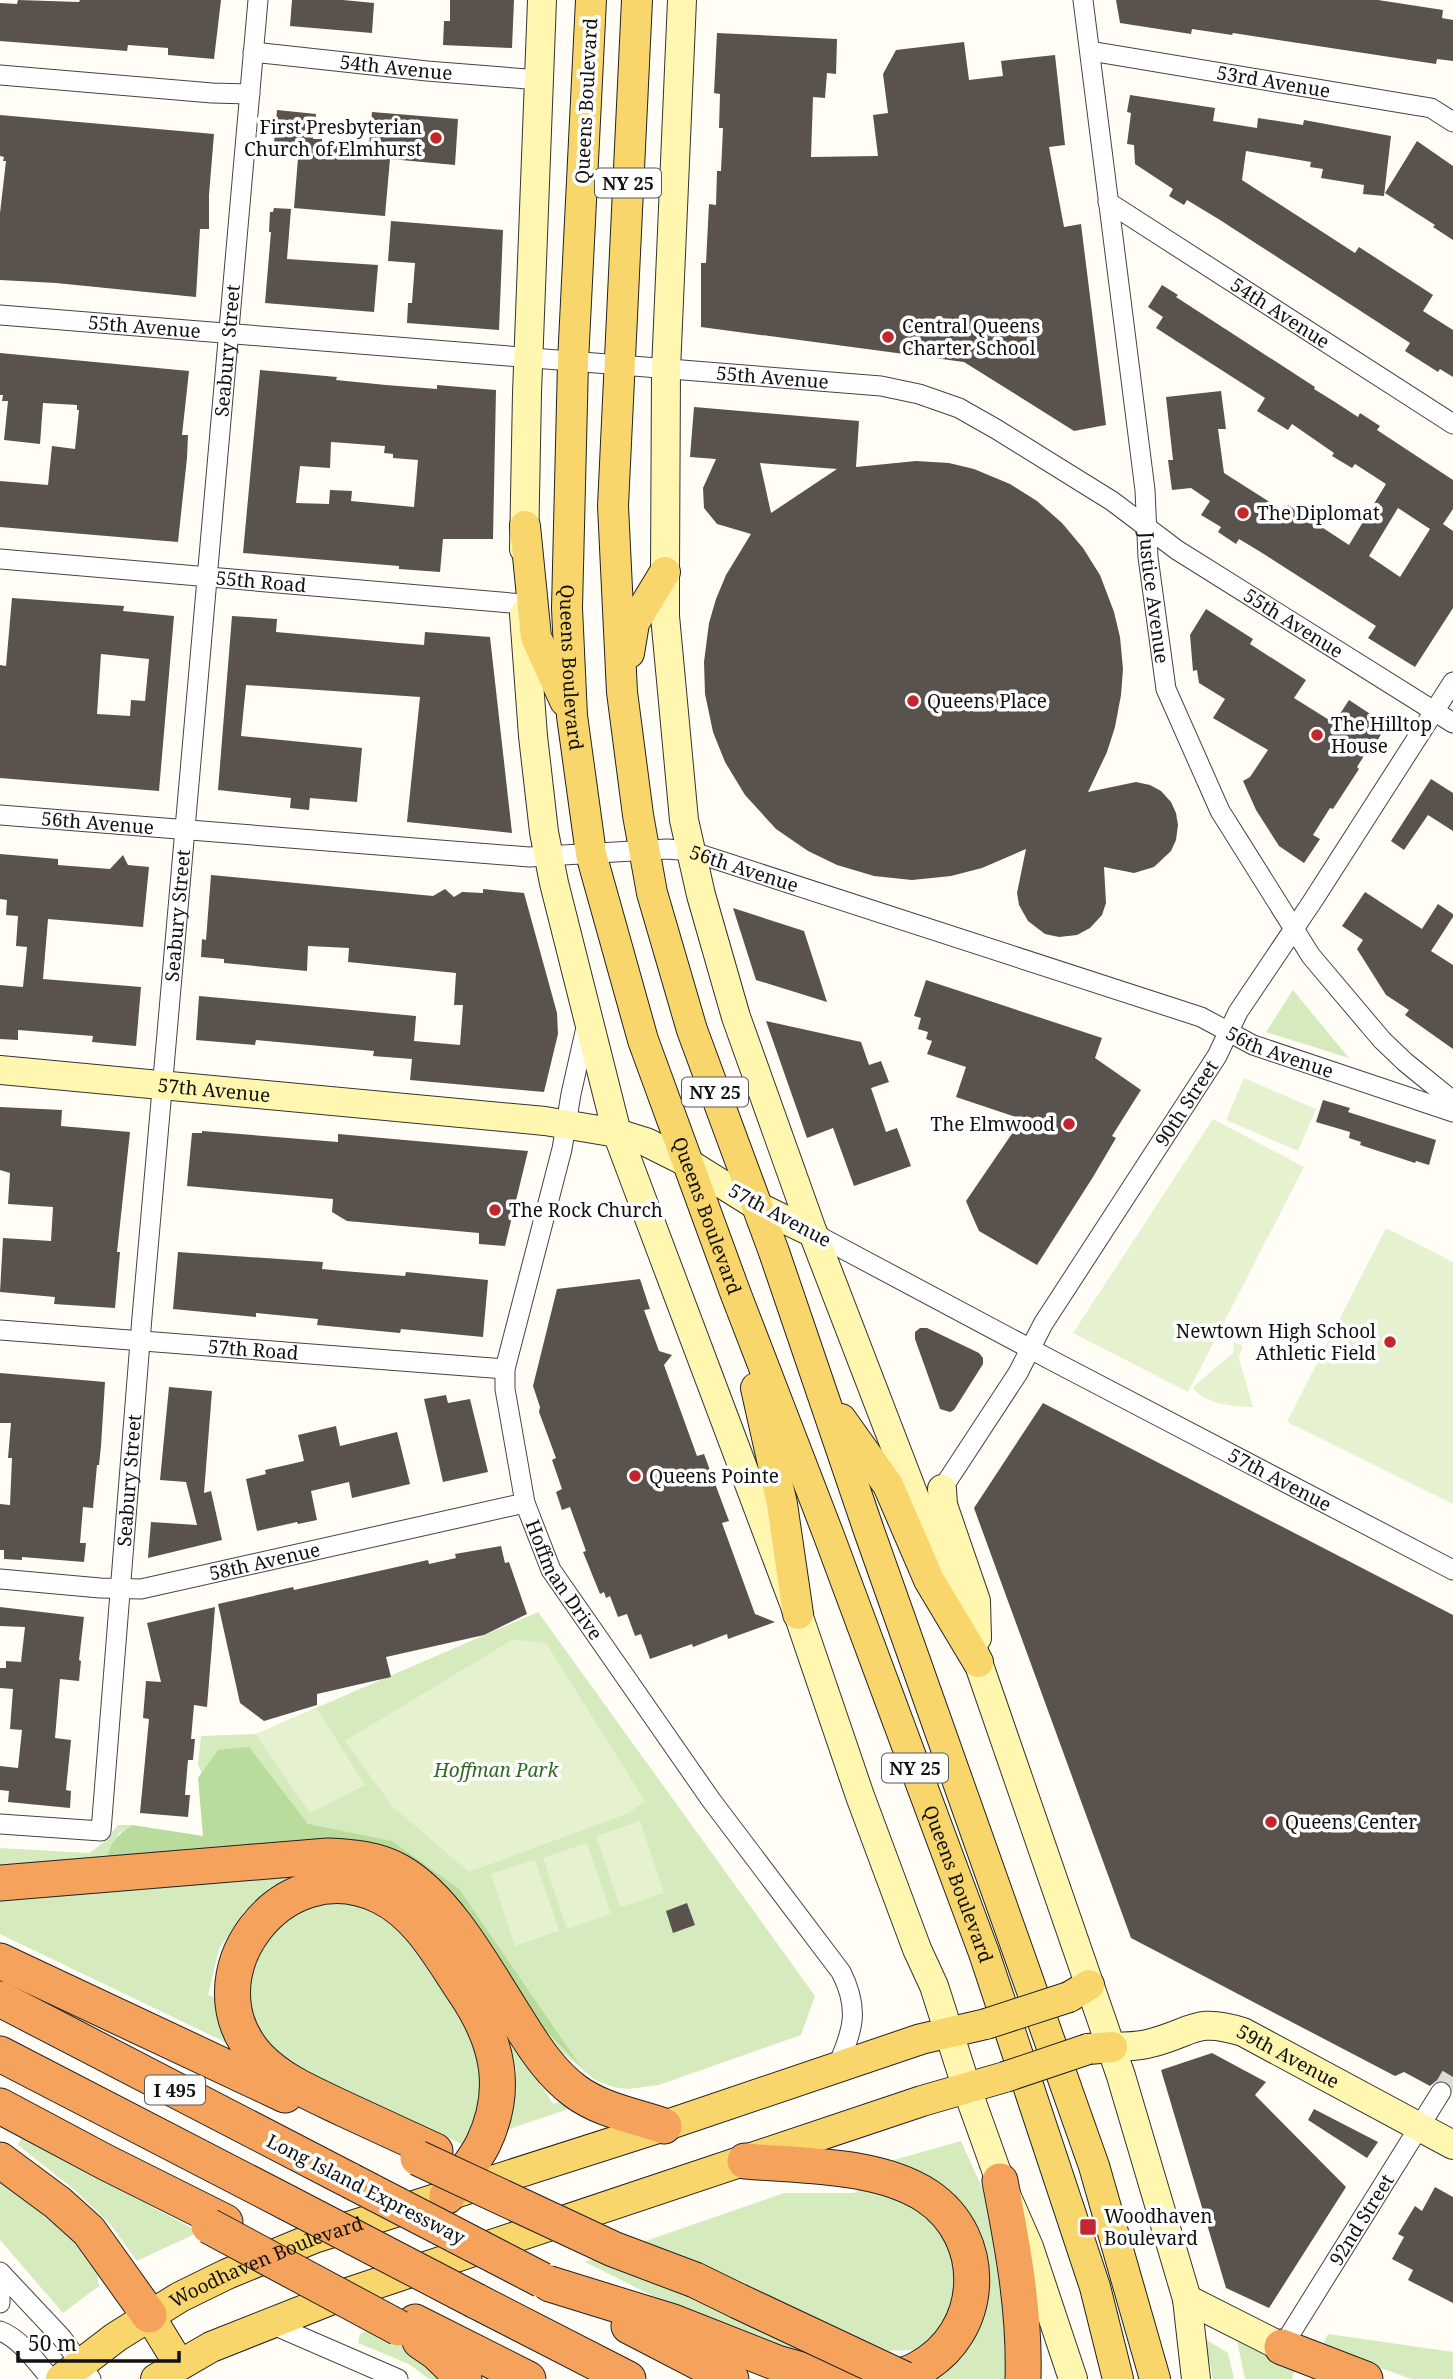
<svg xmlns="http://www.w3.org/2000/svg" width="1453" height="2379" font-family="'Noto Serif',serif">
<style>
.green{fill:#d5ebbd}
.forest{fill:#b9dc9c}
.pitch{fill:#e6f2cf}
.building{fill:#5a524d;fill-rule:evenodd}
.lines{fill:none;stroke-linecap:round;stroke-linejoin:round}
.street-tunnel{stroke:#dbdad3;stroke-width:19;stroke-dasharray:19 10;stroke-linecap:butt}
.street-casing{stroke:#444;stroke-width:21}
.secondary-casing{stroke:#333;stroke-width:30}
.primary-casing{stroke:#222;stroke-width:32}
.highway-casing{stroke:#222;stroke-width:37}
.street{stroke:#fff;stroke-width:19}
.secondary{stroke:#fff6b0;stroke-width:28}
.primary{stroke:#f9d66b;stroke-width:30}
.highway{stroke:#f5a25d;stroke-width:35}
.primary-bridge-casing{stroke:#222;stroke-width:32;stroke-linecap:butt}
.highway-bridge-casing{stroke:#222;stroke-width:37;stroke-linecap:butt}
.primary-bridge{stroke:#f9d66b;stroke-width:30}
.highway-bridge{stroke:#f5a25d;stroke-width:35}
.poi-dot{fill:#c4262e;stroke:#fff;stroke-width:2.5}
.labels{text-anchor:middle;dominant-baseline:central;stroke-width:7;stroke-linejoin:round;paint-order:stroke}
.shield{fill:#fff;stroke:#585858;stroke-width:2}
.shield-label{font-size:18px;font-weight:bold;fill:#111}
.street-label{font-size:19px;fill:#111;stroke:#fff}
.poi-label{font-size:19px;fill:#111;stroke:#fff;text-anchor:start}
.park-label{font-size:19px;font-style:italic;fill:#2f6b1f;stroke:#fff}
</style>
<rect width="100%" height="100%" fill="#fffdf5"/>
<g class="green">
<path d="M1293,990l56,68 -83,-26z"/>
<path d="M538,1612l277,384 -14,39 -142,50 -31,4 -15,-2 -18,-7 -34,-29 -98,-136 -230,-63 -35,-88 3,-28 55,-2z"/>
<path d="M118,1825h14l-14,9 -11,28 -107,5v-19l89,5 14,-10z"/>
<path d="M293,1875l-24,13 -25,24 -25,37 -11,46 11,4 14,41 -4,4 -229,-110v-42z"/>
<path d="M339,1893l64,38 78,117 8,37 -25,60 -154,-70 -23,-13 -28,-28 -12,-37 5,-41 17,-32z"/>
<path d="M509,2034l44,70 19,-7 11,7 -85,29 15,-32 3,-32 -9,-32z"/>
<path d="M22,2137l177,95 -62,29 -27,-37 -34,-33 -58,-46z"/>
<path d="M961,2141l24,53 24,74v111h-97l75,-94 -8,-54 -28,-37 -68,-31z"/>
<path d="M0,2175l70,57 25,30 4,24 -36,27 -63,-73z"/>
<path d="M869,2184l40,10 51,56 -8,62 -19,26 -19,12 -113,3 -104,-35 -112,-56 199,-69h70z"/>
<path d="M376,2327l26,13 48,39h-21l-20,-15 -51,-21 2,-9z"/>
<path d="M1328,2334l125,18v27h-42l-89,-33z"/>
<path d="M1205,2339l23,14 6,26h-21z"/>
<path d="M1237,2341l58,28 -3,10h-47z"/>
</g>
<path class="forest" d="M249,1747l59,77 84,17 67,48 122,178 -35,-36 -44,-62 -84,-103 -311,-4c1,-18 11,-28 25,-37l71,11 -5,-58 20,-28z"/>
<g class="pitch">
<path d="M1244,1078l72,31 -18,42 -72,-31z"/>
<path d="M1213,1119l91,48 -116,225 -115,-59z"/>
<path d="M1386,1228l67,34v242l-166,-82z"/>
<path d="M1234,1342l9,4 -3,9h-2l15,52c-17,0 -51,-3 -60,-20l40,-34z"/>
<path d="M512,1640l34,3 99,158 -16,12 -160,59 -77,-66 -47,-65z"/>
<path d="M317,1709l48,76 -55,28 -55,-79z"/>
<path d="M640,1821l24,72 -44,14 -24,-71z"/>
<path d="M587,1843l24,71 -44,15 -24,-71z"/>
<path d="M535,1860l24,71 -44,15 -24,-72z"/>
</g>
<g class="building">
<path d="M18,0l61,2 1,-2h141l-7,59 -46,-4v-7l-40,-3 -1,6 -127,-10v-38l17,1z"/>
<path d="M292,0h51l31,3 -2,30 -82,-7z"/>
<path d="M450,0h64l-2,48 -69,-3 1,-24h6z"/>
<path d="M1116,0h262l65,10 -1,8 11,2v41l-16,-2 -1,5 -203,-31 -1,2 -40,-6 -1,5 -71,-11z"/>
<path d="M717,33l120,6 -1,35 -9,-1 -2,25 -12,-1 -2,60 67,-1 -5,-41 15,-2 -5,-39 13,-24 68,-8 5,38 34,-4 -2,-15 54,-6 10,90 -16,2 15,80 17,-3 25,201 -32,6 -110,-69 -263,-35v-64h5l3,-59 7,1 1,-34h4l2,-43h-4l1,-34 -6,-1z"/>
<path d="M1130,95l85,13 -2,13 44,7 1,-10 45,7 1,-5 87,16 -7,60 -21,-2 1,-9 -43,-7 2,-9 -13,-2 1,-5 -65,-11 -4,29 113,73 4,-6 74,48 -10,16 30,19v47l-13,-8 -2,3 -33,-21 5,-8 -190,-123 -33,-20 -3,5 -15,-9 4,-7 -38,-25 -1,-19 -7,-1 4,-31 -4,-1z"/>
<path d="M277,110l39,4 -3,25h9v3l47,4 3,-34 86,7 -3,46 -65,-6 -5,57 -91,-8 4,-50 -25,-3z"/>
<path d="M0,115l214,19 -5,61v34h-9l-4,68 -140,-14 -56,-3v-67l6,-52h-3l1,-4 -4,-1z"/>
<path d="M1417,141l36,25v74l-20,-13 2,-2 -50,-32z"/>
<path d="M274,208l17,1 -4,50 91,6 -4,47 -109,-9 6,-71h-2l1,-20h3z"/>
<path d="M391,221l112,9 -4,100 -92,-7 1,-20h4l3,-40 -27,-2z"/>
<path d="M1162,285l16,10 -2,2 139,90 -1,2 21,13 23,15 2,-4 20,13 -3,4 76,50v29l-10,15 10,7v77l-38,59 -47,-29 8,-12 -117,-75 -20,-12 -3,5 -18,-12 3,-5 -20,-12 9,-14 -19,-13 -19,2 -4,-30h5l-7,-63 55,-6 5,38h-8l6,44 60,38 4,-6 61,40 37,-61 -31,-20 -3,4 -20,-12 2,-3 -42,-29 -4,6 -31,-19 8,-13 -109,-70 7,-11 -15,-10zM1398,508l32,21 -30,48 -31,-21z"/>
<path d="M0,353l189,18 -7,64h6l-1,23 -9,84 -178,-15v-46l48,4 4,-39 23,3 4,-39h-2v-5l-34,-2 -3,41 -36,-4 4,-39h-6l1,-6h-3z"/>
<path d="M260,370l77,7 -1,3 50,5 51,4v-4l59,5 -3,149h-50l-3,33 -41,-3v-3l-156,-13zM331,442l54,4 -1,7 9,1v4l25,2 -4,47 -63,-6 1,-10 -22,-1 -1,14 -33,-1 4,-37 30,2z"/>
<path d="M694,407l165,14 -3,46 60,-6 33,2 25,6 36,15 27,17 25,22 21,25 17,27 14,37 6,25 3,32 -2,26 -6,32 -8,25 -19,40 48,-10 14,3 11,6 10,11 5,11 2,12 -2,15 -5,11 -17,16 -20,6 -30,-6 2,36 -4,12 -12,13 -13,7 -18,2 -14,-3 -17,-13 -9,-16 -2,-12 9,-44 -44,19 -31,8 -39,4 -38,-4 -37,-11 -29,-14 -32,-22 -31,-34 -20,-33 -12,-30 -8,-38 -1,-32 5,-39 7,-24 10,-24 25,-41 -34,-10 -13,-16 -1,-20 13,-29 -26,-2zM760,463l77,6 -66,44z"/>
<path d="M12,598l112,8 -1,5 51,5 -15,175 -159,-13v-113l6,1zM101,654l48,5 -4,42 -14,-1 -1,16 -33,-2z"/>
<path d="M1206,609l47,30 -3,5 56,36 -12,18 40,25 15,-23 38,25 -10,16 -3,-1 -17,27 2,2 -26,40 -3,-1 -17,27 7,4 -16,24 -25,-17 -23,-36 -13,-29 7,-4 18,-27 -55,-32 12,-19 -26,-16 -2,-13 -4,1 -3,-36z"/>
<path d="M232,616l45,3 -1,13 123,11 25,2 1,-13 65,5 22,196 -105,-11 13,-125 -174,-12 -5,51 121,12 -5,54 -47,-4 -1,12 -19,-2 1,-10 -73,-8z"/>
<path d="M1431,779l22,14v38l-25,-16 -24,35 -13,-9z"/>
<path d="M0,854l58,5v6l52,4 13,-14 5,10 21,2 -6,60 -95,-8 -5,60 98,8 -5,59 -44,-4 1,-6 -75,-6v10l-18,-1v-54l23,2 4,-40 -11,-1 2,-30 -12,-1 1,-15 -7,-1z"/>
<path d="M211,875l222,21 12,-7 9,8 8,-5 21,1v-4l41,4 33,120 1,21 -14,58 -134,-12 2,-21 -39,-3 1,-5 -118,-11 -1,5 -59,-5 3,-44 217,20 -2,25 46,4 3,-40h-9l2,-32 -108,-11 1,-14 -41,-2 -1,25 -83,-8v-4l-23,-2 1,-18 4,1z"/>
<path d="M1365,892l57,37 16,-25 15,10v3l-22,34 22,14v84l-48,-34 4,-5 -23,-15 -29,-46 6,-9 -21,-14z"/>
<path d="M733,908l71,23 23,71 -71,-22z"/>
<path d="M926,980l176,58 -7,20 46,32 -29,46 4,2 -23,39 -56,88 -58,-34 -8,-18 -5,-12 56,-82 -66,-22 10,-30 -39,-13 5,-13 -6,-2 2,-7 -10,-3 3,-11 -7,-2z"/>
<path d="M766,1021l95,21 8,23 12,-4 8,21 -18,6 15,44 11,-4 14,38 -57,20 -21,-58 -26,10z"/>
<path d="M1323,1100l27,8 -2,4 88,28 -7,25 -13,-4 -1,2 -55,-18 1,-3 -12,-4 1,-6 -34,-10z"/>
<path d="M0,1107l62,3 -1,16 69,6 -13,120h3l-5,56 -61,-4 1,-7 -55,-5 3,-54 48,3 2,-34 -45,-3 2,-31 -10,-3z"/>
<path d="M202,1131l136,11v-8l190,17 -23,95 -26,-2v-11l-132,-12 -15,-9 1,-13 -146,-13 5,-53h10z"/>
<path d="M178,1252l145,10 -1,7 21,2 62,5 1,-4 82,8 -5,57 -82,-8 -1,4 -62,-6 -21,-2 1,-6 -62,-6v4l-83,-8z"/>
<path d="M640,1279l10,30 -6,1 15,41 13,4 -8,10 33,91 7,-2 25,67 -7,2 33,91 20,8 -47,17 -1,-5 -34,13 -1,-3 -42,15 -9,-25 -6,2 -8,-22 -9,3 -8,-21 -4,2 -2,-6 -4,2 -17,-42 3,-1 -16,-44 -8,3 -6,-18 6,-3 -10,-29 4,-2 -17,-46 1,-5 -7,-21 24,-97z"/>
<path d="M920,1328h7l52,25 4,5v6l-29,46 -4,2 -10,-3 -25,-70v-7z"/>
<path d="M0,1373l105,9 -4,64 -2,19h-2l-4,43 -10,-1 -3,36h6l-2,19 -62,-5v3l-18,-1v-9h-4v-46l10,1 2,-47h-4l3,-35h-11z"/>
<path d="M169,1387l43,4 -8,102 7,-2 11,49 -74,18 3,-36 46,3 -11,-43 -26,-2z"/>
<path d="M446,1395l2,8 22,-4 18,73 -45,10 -19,-83z"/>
<path d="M1043,1403l410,212v476l-5,-9 -6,-2 -6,1 -6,5 -26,-14 -9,4 -264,-138 -157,-430z"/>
<path d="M336,1426l4,20 57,-14 13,52 -58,14 -3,-16 -38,9 6,29 -19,4 -1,-2 -40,9 -11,-52 20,-5 -1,-4 39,-9 -6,-26z"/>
<path d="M501,1546l4,17 4,-1 18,52 -43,21 -98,22 5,20 -74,17v11l-53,16 -24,-18 -22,-99 75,-17 1,3 134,-30 1,4 27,-6 -1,-4z"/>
<path d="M0,1607l84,10 -5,43 2,1 -2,20 -19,-2 -5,59 16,2 -5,50 5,1 -1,17 -62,-6 1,-11 -9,-1v-24l18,2 4,-38 -12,-1 3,-40 -13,-1v-20h6v-7l15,1 4,-35 -25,-1z"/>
<path d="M215,1607l-8,100 -13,-2 -3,34h4l-2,21h-5l-3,35h5l-2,22 -48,-4 9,-94 -6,-1 3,-37 15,1 -14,-59z"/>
<path d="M687,1903l8,22 -22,8 -7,-22z"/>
<path d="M1212,2053l54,29 -11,13 91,92 -77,121 -43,-20 -65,-218z"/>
<path d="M1314,2109l64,33 -11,16 -59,-38z"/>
<path d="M1435,2187l18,10v106l-45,-23 5,-10 -21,-11 12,-22 -6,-3 17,-28 7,5z"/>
</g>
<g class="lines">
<path class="street-tunnel" d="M1441,2092l12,-20"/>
<g class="street-casing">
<g id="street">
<path id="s1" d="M1083,0l62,490 3,67 18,132 54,122 91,145 71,84 23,22 48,39"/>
<path id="s2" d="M1090,51l341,57 22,14"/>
<path id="s3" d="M253,52l174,19 113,9"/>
<path d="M0,75l212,18 38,1"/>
<path id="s4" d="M1108,202l345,222"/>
<path id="s5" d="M0,315l881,71 38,8 40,14 37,21 116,72 65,49 276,173"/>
<path id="s6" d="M0,559l523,45"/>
<path id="s7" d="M0,815l529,42 138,-8 23,2 511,166 52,28 200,67"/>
<path id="s8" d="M587,1023l-16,71 -9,55 -57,220v20l20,114 26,67 160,230 130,172c19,37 12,59 -4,95"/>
<path id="s9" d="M813,1233l240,128 400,209"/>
<path id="s10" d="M0,1330l505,39"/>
<path id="s11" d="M942,1489l76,-116 25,-49 174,-268 21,-44 74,-110 141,-220"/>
<path id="s12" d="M0,1579l100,9 41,1 384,-86"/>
<path id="s13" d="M0,1824l101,7 41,-514 116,-1317"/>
<path d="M0,2272l62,66 29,41"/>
<path d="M0,2292v11"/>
<path d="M269,2323l129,56"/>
<path d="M0,2331c21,8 36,31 51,48"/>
<path id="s14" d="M1282,2347l159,-255"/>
</g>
</g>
<g class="secondary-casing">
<g id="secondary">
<path d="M682,0l-16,370 -1,202v44l19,204 17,75 35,122 77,216 165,429 143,414 66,223 9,80"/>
<path d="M524,549l3,-156 15,-393"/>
<path d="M524,614l9,122 11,96 10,51 63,250 181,481 62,182 57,153 17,37 33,103 33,92 29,66 44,132"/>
<path id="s15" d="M0,1070l545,51 72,12 29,9 44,22 67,42 56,27"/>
<path d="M942,1489l1,16 33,96 1,37"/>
<path id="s16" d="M1112,2047c13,-1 27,0 39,-4 43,-11 44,-26 92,-11l210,113"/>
<path d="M1187,2299l95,48"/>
</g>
</g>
<g class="primary-casing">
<g id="primary">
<path id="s17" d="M591,0l-18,362 -6,246 5,108 19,138 52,186 92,252 94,244 155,417 111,334 23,92"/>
<path d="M637,0l-24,506 9,186 16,123 14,78 40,137 82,222 94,276 226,638 61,213"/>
<path d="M525,526l11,111 29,64"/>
<path d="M629,653l5,-30 31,-51"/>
<path d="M756,1388l26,116 16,110"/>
<path d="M841,1419l47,66 41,95 49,82"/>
<path d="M1069,1997l20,-12"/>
<path d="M1088,2049l24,-2"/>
<path d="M149,2315l30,49"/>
<path id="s18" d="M61,2379l55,-42 64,-40 47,-23 87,-36 350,-112 257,-87 65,-15"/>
<path d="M156,2379l55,-32 134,-53 577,-193 83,-24"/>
</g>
</g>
<g class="highway-casing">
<g id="highway">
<path d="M0,1883l328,-27c24,1 50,3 72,16 50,29 89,105 121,154 15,24 31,48 54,65 25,19 60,25 89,35"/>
<path d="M0,1961l285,134"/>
<path d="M0,1999l351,182"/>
<path d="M0,2054l286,148"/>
<path d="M0,2106l105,56 120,60"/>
<path d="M435,2151c-30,-14 -61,-28 -91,-42 -31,-15 -62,-27 -86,-52 -73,-79 24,-209 122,-161 40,19 62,63 86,98 32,48 43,96 17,150 -9,18 -24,35 -36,52"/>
<path d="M0,2160l58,43 31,28 60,84"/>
<path d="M745,2161c57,5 133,3 182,35 63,42 59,137 -9,173 -14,8 -31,9 -46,10"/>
<path d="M1000,2181c13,66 25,130 23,198"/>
<path d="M695,2280l43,21"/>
<path d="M550,2284l123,38 104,41 32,9 53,7"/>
<path d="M476,2301l152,78"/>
<path d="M415,2322l113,57"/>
<path d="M629,2326l102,53"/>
<path d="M420,2341l16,11 28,27"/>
<path d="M1282,2347l83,32"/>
</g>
</g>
<use href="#street" class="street"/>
<use href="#secondary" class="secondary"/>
<use href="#primary" class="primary"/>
<use href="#highway" class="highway"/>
<g class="primary-bridge-casing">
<g id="primary-bridge">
<path d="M986,2024l83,-27"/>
<path d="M1005,2077l83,-28"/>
</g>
</g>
<g class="highway-bridge-casing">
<g id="highway-bridge">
<path d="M418,2158l195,91 82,31"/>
<path d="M351,2181l191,99"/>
<path d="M286,2202l190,99"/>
<path d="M209,2226l190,102"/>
<path d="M738,2301l166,78"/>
</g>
</g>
<use href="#primary-bridge" class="primary-bridge"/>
<use href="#highway-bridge" class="highway-bridge"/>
</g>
<g class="poi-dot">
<circle cx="436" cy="138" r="7"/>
<circle cx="888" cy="337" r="7"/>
<circle cx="1243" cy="513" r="7"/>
<circle cx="913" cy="701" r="7"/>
<circle cx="1317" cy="735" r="7"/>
<circle cx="1069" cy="1124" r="7"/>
<circle cx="495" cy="1210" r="7"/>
<circle cx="1390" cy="1342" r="7"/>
<circle cx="635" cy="1476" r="7"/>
<circle cx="1271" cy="1822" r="7"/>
<rect x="1079" y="2218" width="18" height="18" rx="3.5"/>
</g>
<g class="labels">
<g class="shield">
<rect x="595" y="168.5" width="66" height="29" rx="5"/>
<rect x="682" y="1077.5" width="66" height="29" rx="5"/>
<rect x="882" y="1753.5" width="66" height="29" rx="5"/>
<rect x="145" y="2075.5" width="60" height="29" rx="5"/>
</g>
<g class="shield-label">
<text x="628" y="183">NY 25</text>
<text x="715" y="1092">NY 25</text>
<text x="915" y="1768">NY 25</text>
<text x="175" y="2090">I 495</text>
</g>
<g class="street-label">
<text stroke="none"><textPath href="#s3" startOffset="144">54th Avenue</textPath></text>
<text stroke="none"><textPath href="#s2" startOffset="186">53rd Avenue</textPath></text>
<text transform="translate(586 101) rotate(-87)">Queens Boulevard</text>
<text stroke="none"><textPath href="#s4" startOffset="205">54th Avenue</textPath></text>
<text stroke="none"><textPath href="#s5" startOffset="145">55th Avenue</textPath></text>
<text stroke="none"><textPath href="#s13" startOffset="1587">Seabury Street</textPath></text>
<text stroke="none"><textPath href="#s5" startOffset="775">55th Avenue</textPath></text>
<text stroke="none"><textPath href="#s6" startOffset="262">55th Road</textPath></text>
<text stroke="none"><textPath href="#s1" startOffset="602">Justice Avenue</textPath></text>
<text stroke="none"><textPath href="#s5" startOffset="1363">55th Avenue</textPath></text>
<text stroke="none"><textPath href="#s17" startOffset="668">Queens Boulevard</textPath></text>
<text stroke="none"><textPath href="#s7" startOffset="98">56th Avenue</textPath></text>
<text stroke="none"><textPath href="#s7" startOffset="749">56th Avenue</textPath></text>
<text stroke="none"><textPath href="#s13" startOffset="1020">Seabury Street</textPath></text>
<text stroke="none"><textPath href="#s7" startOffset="1316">56th Avenue</textPath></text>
<text stroke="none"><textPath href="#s15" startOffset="215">57th Avenue</textPath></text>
<text stroke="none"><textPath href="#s11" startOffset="457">90th Street</textPath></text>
<text stroke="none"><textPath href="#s17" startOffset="1236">Queens Boulevard</textPath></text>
<text transform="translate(780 1215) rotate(28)">57th Avenue</text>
<text stroke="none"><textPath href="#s10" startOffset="254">57th Road</textPath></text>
<text stroke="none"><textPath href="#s13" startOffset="453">Seabury Street</textPath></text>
<text stroke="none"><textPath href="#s9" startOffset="528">57th Avenue</textPath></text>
<text stroke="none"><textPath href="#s12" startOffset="268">58th Avenue</textPath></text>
<text stroke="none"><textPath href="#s8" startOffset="578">Hoffman Drive</textPath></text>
<text stroke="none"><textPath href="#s17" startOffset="1950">Queens Boulevard</textPath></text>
<text stroke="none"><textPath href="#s16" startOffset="186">59th Avenue</textPath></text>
<text transform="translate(366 2189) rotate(27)">Long Island Expressway</text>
<text stroke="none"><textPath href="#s14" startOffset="150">92nd Street</textPath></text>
<text stroke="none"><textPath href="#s18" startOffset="238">Woodhaven Boulevard</textPath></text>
</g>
<g class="poi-label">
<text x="422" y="127" text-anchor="end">First Presbyterian<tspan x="422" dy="22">Church of Elmhurst</tspan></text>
<text x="902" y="326">Central Queens<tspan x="902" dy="22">Charter School</tspan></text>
<text x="1257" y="513">The Diplomat</text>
<text x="927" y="701">Queens Place</text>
<text x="1331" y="724">The Hilltop<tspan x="1331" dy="22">House</tspan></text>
<text x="1055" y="1124" text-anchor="end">The Elmwood</text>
<text x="509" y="1210">The Rock Church</text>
<text x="1376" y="1331" text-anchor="end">Newtown High School<tspan x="1376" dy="22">Athletic Field</tspan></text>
<text x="649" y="1476">Queens Pointe</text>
<text x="1285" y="1822">Queens Center</text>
<text x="1104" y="2216">Woodhaven<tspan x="1104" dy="22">Boulevard</tspan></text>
</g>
<g class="park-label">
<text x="496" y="1770">Hoffman Park</text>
</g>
</g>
<path d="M18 2351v10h161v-10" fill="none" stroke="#111111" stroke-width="3.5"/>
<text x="28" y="2351" font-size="21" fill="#111111" stroke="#ffffff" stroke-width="5" paint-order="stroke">50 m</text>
</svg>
